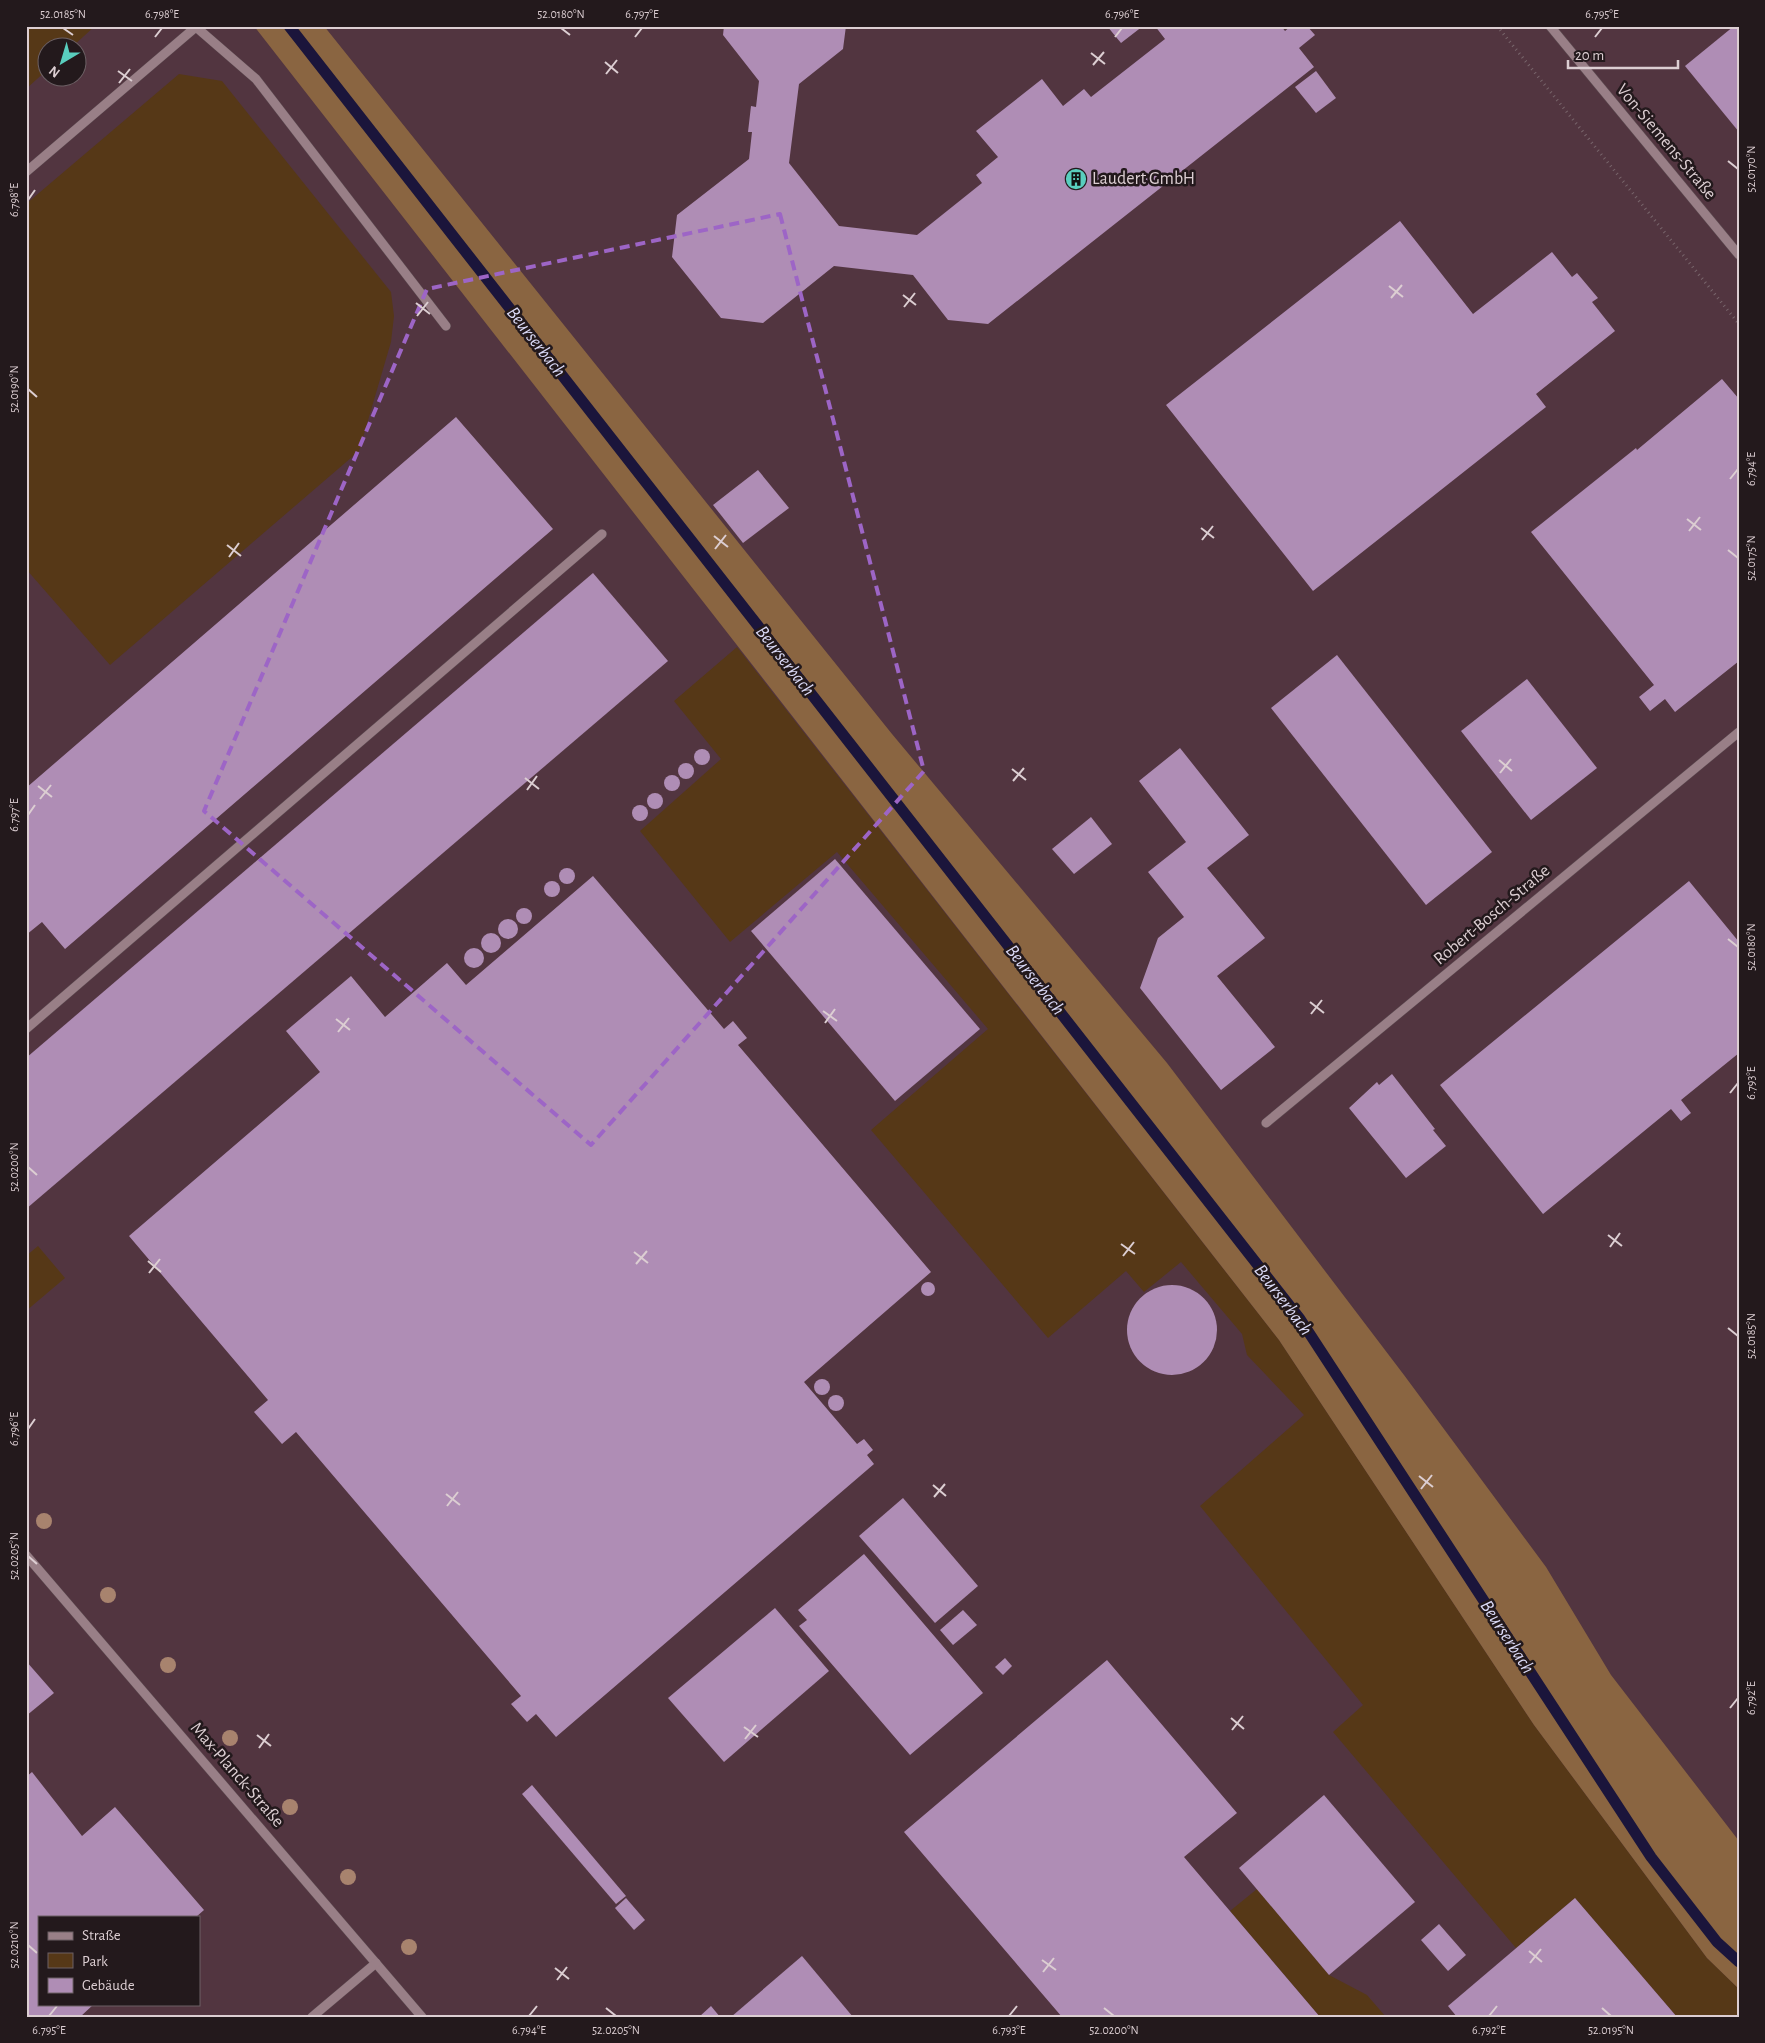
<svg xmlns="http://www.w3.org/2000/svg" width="1765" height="2043" font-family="'Alegreya Sans',sans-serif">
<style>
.built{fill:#523540;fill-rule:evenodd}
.green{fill:#563817}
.forest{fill:#8a6541}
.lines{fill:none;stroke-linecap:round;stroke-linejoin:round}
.stream{stroke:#1b153b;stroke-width:11}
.building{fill:#af8db5}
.minor-casing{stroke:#5b494f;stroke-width:10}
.path{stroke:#78656b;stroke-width:3;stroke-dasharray:1 4;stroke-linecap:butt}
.minor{stroke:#997f87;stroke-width:9}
.tree{fill:#a8836e}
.marked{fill:none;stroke:#9d65c6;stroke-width:4;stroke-dasharray:10 6;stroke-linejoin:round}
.ticks{fill:none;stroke:#dcced2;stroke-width:2}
.labels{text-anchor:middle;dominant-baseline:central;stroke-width:5;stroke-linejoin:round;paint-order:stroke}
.street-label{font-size:18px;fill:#dcced2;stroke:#23191c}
.poi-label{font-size:18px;fill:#dcced2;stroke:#23191c;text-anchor:start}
.water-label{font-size:19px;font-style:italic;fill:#dbdaf7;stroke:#23191c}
.neatline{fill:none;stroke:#dcced2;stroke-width:2}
.ticks-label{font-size:12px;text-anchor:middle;fill:#dcced2}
</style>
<rect width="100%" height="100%" fill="#432d35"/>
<path class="built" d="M91,26h1648v1991h-1713v-1934l21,-18 1,13h30v-30l-11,-1zM39,1917h160v87h-160z"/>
<g class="green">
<path d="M26,26h69l-23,21 -24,1 -1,22 -21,19z"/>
<path d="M179,74l43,7 169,211 3,24 -3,26 -32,109 -249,214 -84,-96v-365z"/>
<path d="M737,647l542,693 255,385 173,233 32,31v28h-62l-102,-119 -59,50 -183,-216 30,-27 -163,-199 104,-91 -57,-60 -5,-21 -61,-72 -37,30 -18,-21 -78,67 -177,-208 117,-101 -151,-177 -107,90 -90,-111 81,-72 -47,-58z"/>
<path d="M38,1246l27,32 -39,33v-55z"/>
<path d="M1257,1889l72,86 38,20 19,22h-66l-90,-106z"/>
</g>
<path class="forest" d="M254,26h70l568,708 275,329 237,312 142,192 65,108 128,166v148l-32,-31 -173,-233 -255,-385z"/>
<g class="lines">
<path class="stream" d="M289,26l1011,1293 351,538 66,85 22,20"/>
</g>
<g class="building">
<path d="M724,26h122l-3,23 -44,35 -10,79 50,63 78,9 65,-52 -6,-8 22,-18 -22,-26 66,-52 21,27 21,-17 7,8 74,-58 -10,-13h126l4,5 6,-5h16l8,9 -16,13 15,19 -326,257 -40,-4 -35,-45 -79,-9 -71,57 -42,-5 -49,-61 5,-42 72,-56 3,-27h-4l3,-26 5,1 3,-26 -36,-46z"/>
<path d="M1107,26h36l-22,17z"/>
<path d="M1734,26h5v106l-54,-66z"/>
<path d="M1316,71l20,27 -20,15 -21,-26z"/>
<path d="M1400,221l73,93 79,-62 20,25 5,-4 21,25 -6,4 23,29 -79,63 10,13 -233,184 -147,-186z"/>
<path d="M1722,379l17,20v262l-64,51 -10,-13 -15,12 -11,-14 15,-12 -123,-153 105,-84 1,2z"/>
<path d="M456,417l97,112 -488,420 -23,-27 -16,13v-147z"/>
<path d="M758,470l31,38 -46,35 -30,-38z"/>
<path d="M593,573l75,88 -642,548v-151z"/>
<path d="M1337,655l155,197 -66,53 -155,-197z"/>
<path d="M1527,679l70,89 -66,52 -70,-89z"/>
<path d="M1180,748l69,87 -42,33 58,70 -48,38 58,71 -54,43 -81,-102 18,-50 26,-21 -36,-45 38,-30 -47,-61z"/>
<circle cx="702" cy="757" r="8"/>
<circle cx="686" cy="771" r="8"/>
<circle cx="672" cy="783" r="8"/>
<circle cx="655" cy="801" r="8"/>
<circle cx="640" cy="813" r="8"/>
<path d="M1091,817l21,27 -38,30 -22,-25z"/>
<path d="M835,859l145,170 -85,72 -144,-170z"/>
<circle cx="567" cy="876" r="8"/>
<path d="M593,876l131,153 9,-8 14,17 -9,7 193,227 -127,110 53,62 7,-5 9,11 -6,5 7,9 -318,273 -20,-23 -9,8 -16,-18 10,-8 -225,-264 -14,12 -28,-32 14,-12 -139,-164 191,-164 -34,-41 65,-55 34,41 62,-54 19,22z"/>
<circle cx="552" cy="889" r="8"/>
<path d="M1689,881l50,61v111l-58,47 10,13 -10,8 -10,-12 -128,105 -103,-129z"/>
<circle cx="524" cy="916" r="8"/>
<circle cx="508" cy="929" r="10"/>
<circle cx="491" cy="943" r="10"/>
<circle cx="474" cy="958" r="10"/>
<path d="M1392,1074l43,55 -2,1 13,16 -40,32 -57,-70 28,-26 2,3z"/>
<circle cx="928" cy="1289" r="7"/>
<circle cx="1172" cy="1330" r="45"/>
<circle cx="822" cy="1387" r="8"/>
<circle cx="836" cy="1403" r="8"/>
<path d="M903,1498l75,88 -43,37 -76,-87z"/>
<path d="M864,1554l119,139 -73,62 -111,-129 8,-6 -9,-10z"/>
<path d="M775,1608l54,63 -105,91 -56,-64z"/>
<path d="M963,1610l14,15 -24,20 -13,-15z"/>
<path d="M1005,1658l7,8 -9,9 -8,-8z"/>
<path d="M1107,1660l130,153 -53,44 136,160h-258l-158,-185z"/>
<path d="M26,1661l28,32 -28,23z"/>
<path d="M32,1772l50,64 33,-29 89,103 -8,7h-157v87h55l-14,13h-54v-240z"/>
<path d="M532,1785l94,111 -10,8 -94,-110z"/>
<path d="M1324,1795l91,107 -86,73 -90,-107z"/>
<path d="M626,1898l19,22 -11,10 -19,-22z"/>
<path d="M1575,1898l102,119h-220l-9,-11z"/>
<path d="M1439,1924l27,31 -18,16 -27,-31z"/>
<path d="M802,1956l51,61h-122z"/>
<path d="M711,2006l9,11h-21z"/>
</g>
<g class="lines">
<g class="minor-casing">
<g id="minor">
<path d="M1550,26l189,229"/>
<path d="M196,27l60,52 190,247"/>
<path d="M26,172l171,-146"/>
<path d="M26,1029l576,-495"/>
<path d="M1266,1123l473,-391"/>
<path d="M26,1555l396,462"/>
<path d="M312,2017l64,-54"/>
</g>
</g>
<path class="path" d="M1497,26l242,298"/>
<use href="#minor" class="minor"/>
</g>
<g class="tree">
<circle cx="44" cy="1521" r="8"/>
<circle cx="108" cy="1595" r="8"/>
<circle cx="168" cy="1665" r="8"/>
<circle cx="230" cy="1738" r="8"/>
<circle cx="290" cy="1807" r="8"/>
<circle cx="348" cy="1877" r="8"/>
<circle cx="409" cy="1947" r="8"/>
</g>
<path class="marked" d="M780,214l144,557 -333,374 -387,-334 223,-522z"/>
<path class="ticks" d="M63,28l10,7M561,28l9,7M155,37l7,-9M635,37l7,-9M1115,37l7,-9M1595,37l7,-9M1091,53l14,11M605,62l13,11M1093,65l11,-13M118,71l14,10M606,74l11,-14M119,83l11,-14M1728,161l10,8M28,200l7,-10M1389,286l14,11M903,295l13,10M1391,298l11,-13M416,303l14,11M904,307l11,-14M417,316l11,-14M28,389l9,8M1730,479l8,-10M1687,519l14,11M1201,528l13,10M1689,531l11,-14M714,536l14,11M1202,540l11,-14M227,545l14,11M715,549l11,-14M1728,550l10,8M229,557l10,-14M1499,760l13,11M1012,769l14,11M1500,773l11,-14M525,778l14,11M1013,781l11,-13M38,786l14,11M527,790l10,-14M40,799l11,-14M28,815l7,-10M1728,939l10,8M1310,1002l14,11M823,1011l14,10M1311,1014l11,-14M336,1019l14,11M825,1023l10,-14M338,1032l11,-14M1730,1093l8,-10M28,1167l9,8M1608,1235l14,11M1121,1244l14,10M1610,1247l10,-14M634,1252l14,11M1123,1256l11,-14M148,1261l13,11M636,1264l11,-13M149,1273l11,-14M1728,1328l10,8M28,1429l7,-10M1419,1476l14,11M933,1485l13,11M1421,1489l11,-14M446,1494l14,11M934,1497l11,-13M447,1506l11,-14M28,1556l9,8M1730,1708l8,-10M1231,1718l13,11M744,1727l14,10M1232,1730l11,-14M257,1735l14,11M745,1739l11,-14M259,1748l10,-14M28,1945l9,8M1529,1951l13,11M1042,1960l14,10M1530,1963l11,-14M555,1968l14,11M1043,1972l11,-14M557,1980l10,-13M606,2008l10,8M1104,2008l10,8M1602,2008l9,8M49,2016l8,-10M529,2016l8,-10M1009,2016l8,-10M1489,2016l8,-10"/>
<defs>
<g id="building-disc" transform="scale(1.125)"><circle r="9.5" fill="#59cebe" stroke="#23191c"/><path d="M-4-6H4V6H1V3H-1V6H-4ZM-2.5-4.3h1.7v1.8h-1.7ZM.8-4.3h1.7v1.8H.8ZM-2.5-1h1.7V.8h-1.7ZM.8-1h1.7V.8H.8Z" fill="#111"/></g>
</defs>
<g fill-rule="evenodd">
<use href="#building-disc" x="1076" y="179"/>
</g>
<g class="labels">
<g class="street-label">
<text transform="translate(1666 142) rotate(50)">Von-Siemens-Straße</text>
<text transform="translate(1492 915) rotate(-40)">Robert-Bosch-Straße</text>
<text transform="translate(237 1775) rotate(49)">Max-Planck-Straße</text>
</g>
<g class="poi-label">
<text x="1092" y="179">Laudert GmbH</text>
</g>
<g class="water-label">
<text transform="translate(536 342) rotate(52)">Beurserbach</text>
<text transform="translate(785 661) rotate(52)">Beurserbach</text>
<text transform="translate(1035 980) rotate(52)">Beurserbach</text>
<text transform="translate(1283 1300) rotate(53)">Beurserbach</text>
<text transform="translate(1507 1637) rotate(57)">Beurserbach</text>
</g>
</g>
<rect width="1765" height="2043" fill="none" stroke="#23191c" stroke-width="55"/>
<rect x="38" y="1916" width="162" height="90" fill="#23191c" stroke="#6d6165"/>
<rect x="48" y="1932" width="25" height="8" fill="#997f87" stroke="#6d6165"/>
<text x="82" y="1940" font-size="15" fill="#dcced2">Straße</text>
<rect x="48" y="1953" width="25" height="15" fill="#563817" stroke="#6d6165"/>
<text x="82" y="1966" font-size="15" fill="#dcced2">Park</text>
<rect x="48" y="1978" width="25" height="15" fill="#af8db5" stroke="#6d6165"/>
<text x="82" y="1990" font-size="15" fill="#dcced2">Gebäude</text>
<g transform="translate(62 62) rotate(218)"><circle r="24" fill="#23191c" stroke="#6d6165"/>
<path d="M0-4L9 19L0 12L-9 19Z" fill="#59cebe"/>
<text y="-8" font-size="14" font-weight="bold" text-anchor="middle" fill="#dcced2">N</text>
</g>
<path d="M1568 60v8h110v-8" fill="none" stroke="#dcced2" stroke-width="2.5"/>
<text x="1575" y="60" font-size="15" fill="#dcced2" stroke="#23191c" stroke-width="4" paint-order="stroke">20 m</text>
<rect x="28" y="28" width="1710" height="1988" class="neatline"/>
<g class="ticks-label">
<text x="63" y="18">52.0185°N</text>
<text x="162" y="18">6.798°E</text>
<text x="561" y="18">52.0180°N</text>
<text x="642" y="18">6.797°E</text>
<text x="1122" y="18">6.796°E</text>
<text x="1602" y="18">6.795°E</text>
<text transform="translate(1751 169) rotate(-90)" y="4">52.0170°N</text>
<text transform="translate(14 200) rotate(-90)" y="4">6.798°E</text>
<text transform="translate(14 389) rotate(-90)" y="4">52.0190°N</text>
<text transform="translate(1751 469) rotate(-90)" y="4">6.794°E</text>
<text transform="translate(1751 558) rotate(-90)" y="4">52.0175°N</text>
<text transform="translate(14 815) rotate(-90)" y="4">6.797°E</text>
<text transform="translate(1751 947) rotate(-90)" y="4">52.0180°N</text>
<text transform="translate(1751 1083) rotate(-90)" y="4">6.793°E</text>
<text transform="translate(14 1167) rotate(-90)" y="4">52.0200°N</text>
<text transform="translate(1751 1336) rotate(-90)" y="4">52.0185°N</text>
<text transform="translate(14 1429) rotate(-90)" y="4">6.796°E</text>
<text transform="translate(14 1556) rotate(-90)" y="4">52.0205°N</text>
<text transform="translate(1751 1698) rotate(-90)" y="4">6.792°E</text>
<text transform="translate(14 1945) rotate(-90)" y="4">52.0210°N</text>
<text x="49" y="2034">6.795°E</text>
<text x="529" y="2034">6.794°E</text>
<text x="616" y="2034">52.0205°N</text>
<text x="1009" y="2034">6.793°E</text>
<text x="1114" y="2034">52.0200°N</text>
<text x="1489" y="2034">6.792°E</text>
<text x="1611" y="2034">52.0195°N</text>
</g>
</svg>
